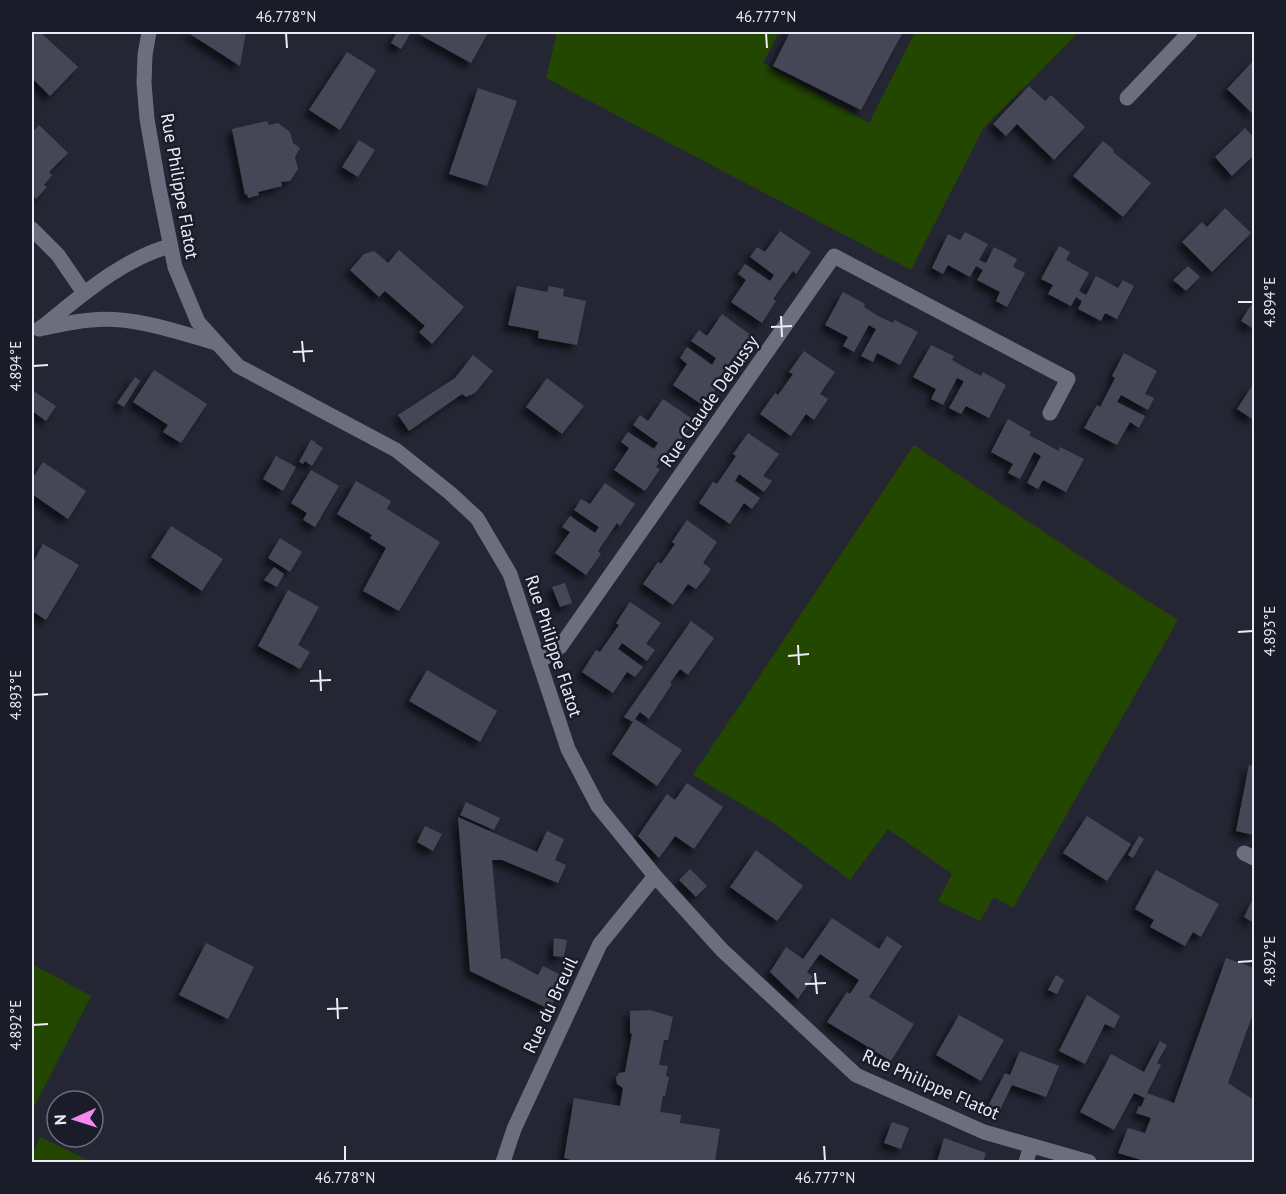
<svg xmlns="http://www.w3.org/2000/svg" width="1286" height="1194" font-family="'PT Sans',sans-serif">
<style>
.green{fill:#234701}
.building{fill:#454757;filter:url(#shadow)}
.lines{fill:none;stroke-linecap:round;stroke-linejoin:round}
.minor{stroke:#6c6e7f;stroke-width:15}
.ticks{fill:none;stroke:#ebecf6;stroke-width:2}
.labels{text-anchor:middle;dominant-baseline:central;stroke-width:5;stroke-linejoin:round;paint-order:stroke}
.street-label{font-size:18px;fill:#ebecf6;stroke:#1b1c2a}
.neatline{fill:none;stroke:#ebecf6;stroke-width:2}
.ticks-label{font-size:15px;text-anchor:middle;fill:#ebecf6}
</style>
<defs>
<filter id="shadow"><feDropShadow dx="-5.5" dy="5.5" stdDeviation="3" flood-color="#0009"/></filter>
</defs>
<rect width="100%" height="100%" fill="#252634"/>
<g class="green">
<path d="M557,32h222l-16,31 106,60 46,-91h164l-96,97 -72,141 -365,-192z"/>
<path d="M914,445l220,147 44,28 -165,288 -19,-11 -14,24 -42,-20 14,-27 -64,-45 -38,51 -75,-56 -82,-49z"/>
<path d="M32,964l59,32 -59,115z"/>
<path d="M40,1137l52,25h-60v-7z"/>
</g>
<g class="building">
<path d="M37,32h3l38,35 -28,29 -18,-18v-41z"/>
<path d="M187,32h59l-6,34z"/>
<path d="M397,32h14l-10,17 -10,-6z"/>
<path d="M415,32h70l3,1 -17,30z"/>
<path d="M790,32h113l-42,78 -88,-44z"/>
<path d="M347,52l29,18 -36,60 -31,-20z"/>
<path d="M1254,60v55l-27,-26z"/>
<path d="M1029,86l16,15 6,-6 34,32 -31,33 -37,-36 -11,12 -13,-12z"/>
<path d="M478,88l39,13 -30,85 -38,-12z"/>
<path d="M267,121l2,4 9,-2 12,9 3,11 7,5 -5,9 3,12 -8,12 -9,1 1,4 -24,6 1,3 -11,3 -1,-4 -2,1 -13,-66z"/>
<path d="M39,125l29,28 -19,19 3,3 -8,10 3,2 -11,12 -4,-5v-61z"/>
<path d="M1245,128l9,10v17l-22,21 -17,-19z"/>
<path d="M359,140l16,10 -17,27 -16,-10z"/>
<path d="M1103,141l11,9 -1,2 38,31 -28,34 -50,-41z"/>
<path d="M1225,208l26,25 -39,39 -30,-30 20,-20 5,5z"/>
<path d="M780,231l31,21 -15,22 -3,-3 -20,28 3,2 -14,22 -31,-21 15,-22 -8,-6 7,-10 25,17 4,-6 -24,-18 7,-10 8,5z"/>
<path d="M965,232l23,12 -9,16 7,3 8,-16 23,12 -4,8 12,6 -18,34 -11,-6 4,-9 -23,-12 6,-10 -7,-4 -6,11 -22,-12 -5,9 -11,-6 16,-34 12,6z"/>
<path d="M1059,246l11,6 -4,8 23,13 -10,18 3,2 4,2 10,-19 22,12 5,-8 11,6 -17,33 -12,-6 -4,8 -23,-12 4,-8 -6,-4 -5,9 -23,-12 5,-9 -12,-6z"/>
<path d="M399,250l65,57 -32,37 -13,-12 6,-6 -40,-35 -6,6 -29,-27 14,-16 10,-3 14,12z"/>
<path d="M1188,266l12,11 -14,14 -13,-11z"/>
<path d="M517,286l30,6 2,-6 15,3 -1,7 23,5 -9,44 -39,-7 1,-7 -31,-6z"/>
<path d="M843,292l22,12 -1,3 14,9 15,7 2,-3 23,12 -18,33 -23,-12 -4,9 -12,-6 15,-27 -4,-2 -3,-2 -15,27 -11,-6 5,-9 -23,-12z"/>
<path d="M1251,305l3,2v22l-13,-8z"/>
<path d="M722,314l30,22 -14,21 -3,-2 -20,28 3,2 -14,21 -31,-21 14,-21 -7,-6 7,-11 25,18 4,-7 -25,-17 8,-11 8,6z"/>
<path d="M931,345l23,11 -2,4 14,8 15,8 2,-4 23,13 -17,33 -23,-12 -5,8 -12,-6 15,-27 -7,-3 -14,27 -12,-6 5,-10 -23,-12z"/>
<path d="M804,351l31,21 -15,22 8,5 -14,21 -8,-6 -15,22 -31,-22 15,-21 3,2 15,-21 -4,-2z"/>
<path d="M1124,353l33,18 -12,23 9,4 -6,12 -27,-15 -4,7 28,14 -6,12 -9,-6 -13,23 -33,-17 13,-23 3,2 15,-29 -3,-2z"/>
<path d="M473,355l20,16 -18,22 -9,4 -4,-3 -53,37 -11,-16 57,-37z"/>
<path d="M154,370l53,34 -26,39 -18,-11 5,-7 -35,-23z"/>
<path d="M135,377l5,4 -16,26 -7,-4z"/>
<path d="M547,378l37,28 -22,28 -36,-27z"/>
<path d="M1254,383v37l-17,-11z"/>
<path d="M32,390l24,16 -10,15 -14,-10z"/>
<path d="M663,399l31,21 -15,22 -3,-2 -20,27 4,2 -15,22 -31,-21 15,-22 -8,-6 7,-10 26,17 4,-6 -25,-18 7,-10 8,6z"/>
<path d="M1008,419l23,13 -2,3 30,16 1,-4 24,12 -18,33 -23,-12 -5,9 -11,-6 14,-27 -7,-4 -14,27 -12,-6 5,-9 -22,-12z"/>
<path d="M748,433l31,21 -16,22 9,5 -8,11 -25,-18 -4,7 25,17 -8,11 -8,-6 -14,21 -31,-21 14,-21 4,2 19,-28 -3,-2z"/>
<path d="M311,440l5,2 -1,1 8,5 -11,18 -7,-5 -2,3 -4,-2z"/>
<path d="M276,456l20,11 -13,24 -20,-12z"/>
<path d="M43,462l43,29 -18,28 -36,-25v-15z"/>
<path d="M311,470l28,16 -24,41 -12,-7 4,-7 -16,-10z"/>
<path d="M356,481l35,20 -4,8 53,33 -41,69 -36,-20 23,-43 -16,-10 2,-3 -35,-21z"/>
<path d="M605,483l30,21 -15,22 -3,-3 -19,28 3,3 -15,21 -31,-22 15,-21 -8,-5 8,-11 25,17 4,-6 -25,-17 7,-11 9,5z"/>
<path d="M687,520l30,22 -14,21 8,6 -7,10 -8,10 -8,-5 -15,21 -30,-21 15,-22 3,2 14,-20 -3,-2z"/>
<path d="M171,526l52,33 -21,32 -51,-34z"/>
<path d="M280,538l22,14 -12,20 -22,-14z"/>
<path d="M43,544l36,21 -33,55 -14,-9v-47z"/>
<path d="M274,567l10,7 -7,13 -13,-7z"/>
<path d="M565,583l7,20 -12,4 -8,-20z"/>
<path d="M288,590l31,17 -21,38 12,7 -10,17 -42,-23z"/>
<path d="M630,602l31,21 -15,21 9,6 -8,11 -25,-18 -4,6 25,18 -8,10 -8,-5 -14,21 -31,-21 14,-22 4,2 9,-13 10,-14 -3,-2z"/>
<path d="M691,621l23,17 -26,37 -8,-6 -10,14 2,1 -23,35 -9,-7 -5,7 47,31 -25,36 -45,-32 21,-32 -9,-5z"/>
<path d="M427,670l70,41 -17,31 -71,-41z"/>
<path d="M1249,765l5,1v69l-18,-4z"/>
<path d="M687,783l36,24 -29,42 -19,-13 -16,22 -21,-22 29,-42 8,6z"/>
<path d="M466,802l34,16 -6,12 -34,-15z"/>
<path d="M1087,816l44,28 -24,37 -44,-28z"/>
<path d="M458,817l79,35 10,-21 17,8 -9,21 11,5 -8,18 -56,-23h-10l9,99 5,-1 32,17 5,-9 18,9 -10,35 -81,-39z"/>
<path d="M425,826l17,8 -9,17 -16,-9z"/>
<path d="M1139,836l5,3 -11,19 -5,-3z"/>
<path d="M756,850l47,36 -26,35 -47,-34z"/>
<path d="M690,869l17,17 -11,11 -17,-17z"/>
<path d="M1156,870l63,34 -18,33 -8,-5 -8,14 -35,-19 4,-7 -19,-11z"/>
<path d="M1254,897v26l-10,-6z"/>
<path d="M832,918l47,31 8,-13 15,10 -33,51 45,27 -23,37 -64,-39 20,-30 3,2 9,-14 -39,-26 -13,18 6,5 -15,22 -28,-27 16,-25 17,12z"/>
<path d="M554,938l13,2 -3,17 -11,-1z"/>
<path d="M206,943l48,24 -26,52 -49,-24z"/>
<path d="M1226,958l28,10v43l-26,72 26,17v39l-1,5 1,1v17h-106l-30,-9 10,-25 17,5 6,-15 -15,-5 3,-7 2,1 4,-9 -11,-5 -20,37 -34,-18 31,-58 33,18 16,-31 7,4 -10,18 4,2 -14,28 27,10z"/>
<path d="M1056,975l8,5 -7,14 -9,-4z"/>
<path d="M1087,995l33,21 -6,12 -9,-4 -20,40 -26,-13z"/>
<path d="M650,1010l23,7 -5,23h-4l-5,25 9,1 -2,10 3,1 -4,19h-2l-3,16 21,3 -1,8 40,6 -5,33h-136l-15,-4 10,-60 46,8 3,-18 -6,-4 -1,-7 3,-4 6,-1 7,-38 -2,-1v-22z"/>
<path d="M959,1015l45,25 -23,41 -45,-26z"/>
<path d="M1020,1051l39,15 -13,31 -34,-12 -12,25 -12,-4 17,-33 5,2z"/>
<path d="M892,1122l17,6 -8,21 -17,-6z"/>
<path d="M944,1138l42,15 -3,9h-46z"/>
</g>
<g class="lines">
<g class="minor">
<path d="M149,32l-4,23 -1,28 3,36 12,69 16,79 23,55 40,44 158,84 54,43 27,25 33,56 58,175 30,57 57,70 67,74 134,125 128,57 105,30"/>
<path d="M1127,98l63,-66"/>
<path d="M32,229l26,26 26,38"/>
<path d="M42,327c38,-30 80,-68 128,-81"/>
<path d="M39,329c17,-3 35,-8 52,-9 42,-4 84,11 125,23"/>
<path d="M539,662l21,-15 274,-391 234,123 -18,34"/>
<path d="M1244,853l10,5"/>
<path d="M503,1162l11,-33 86,-185 55,-68"/>
<path d="M1026,1162l5,-16"/>
</g>
</g>
<path class="ticks" d="M286,33l1,15M766,33l1,15M1238,302h15M781,316l1,21M771,327l21,-1M302,341l2,21M293,352l20,-1M33,366l15,-1M1238,632l15,-1M798,645l1,20M788,656l21,-2M320,670l1,21M310,681l21,-1M33,695l15,-1M1238,962l15,-1M815,973l2,21M805,984l21,-1M337,998l1,21M327,1009l21,-1M33,1025l15,-1M345,1146v15M824,1146l1,15"/>
<g class="labels">
<g class="street-label">
<text transform="translate(180 186) rotate(80)">Rue Philippe Flatot</text>
<text transform="translate(709 401) rotate(-55)">Rue Claude Debussy</text>
<text transform="translate(554 646) rotate(72)">Rue Philippe Flatot</text>
<text transform="translate(550 1005) rotate(-65)">Rue du Breuil</text>
<text transform="translate(931 1084) rotate(24)">Rue Philippe Flatot</text>
</g>
</g>
<rect width="1286" height="1194" fill="none" stroke="#1b1c2a" stroke-width="66"/>
<g transform="translate(75 1119) rotate(267)"><circle r="28" fill="#1b1c2a" stroke="#6e6f7c" stroke-width="1.5"/>
<path d="M0-4.5L10 22L0 15L-10 22Z" fill="#f489ef"/>
<text y="-9" font-size="16" font-weight="bold" text-anchor="middle" fill="#ebecf6">N</text>
</g>
<rect x="33" y="33" width="1220" height="1128" class="neatline"/>
<g class="ticks-label">
<text x="286" y="22">46.778°N</text>
<text x="766" y="22">46.777°N</text>
<text transform="translate(1270 302) rotate(-90)" y="5">4.894°E</text>
<text transform="translate(16 366) rotate(-90)" y="5">4.894°E</text>
<text transform="translate(1270 631) rotate(-90)" y="5">4.893°E</text>
<text transform="translate(16 695) rotate(-90)" y="5">4.893°E</text>
<text transform="translate(1270 961) rotate(-90)" y="5">4.892°E</text>
<text transform="translate(16 1025) rotate(-90)" y="5">4.892°E</text>
<text x="345" y="1183">46.778°N</text>
<text x="825" y="1183">46.777°N</text>
</g>
</svg>
